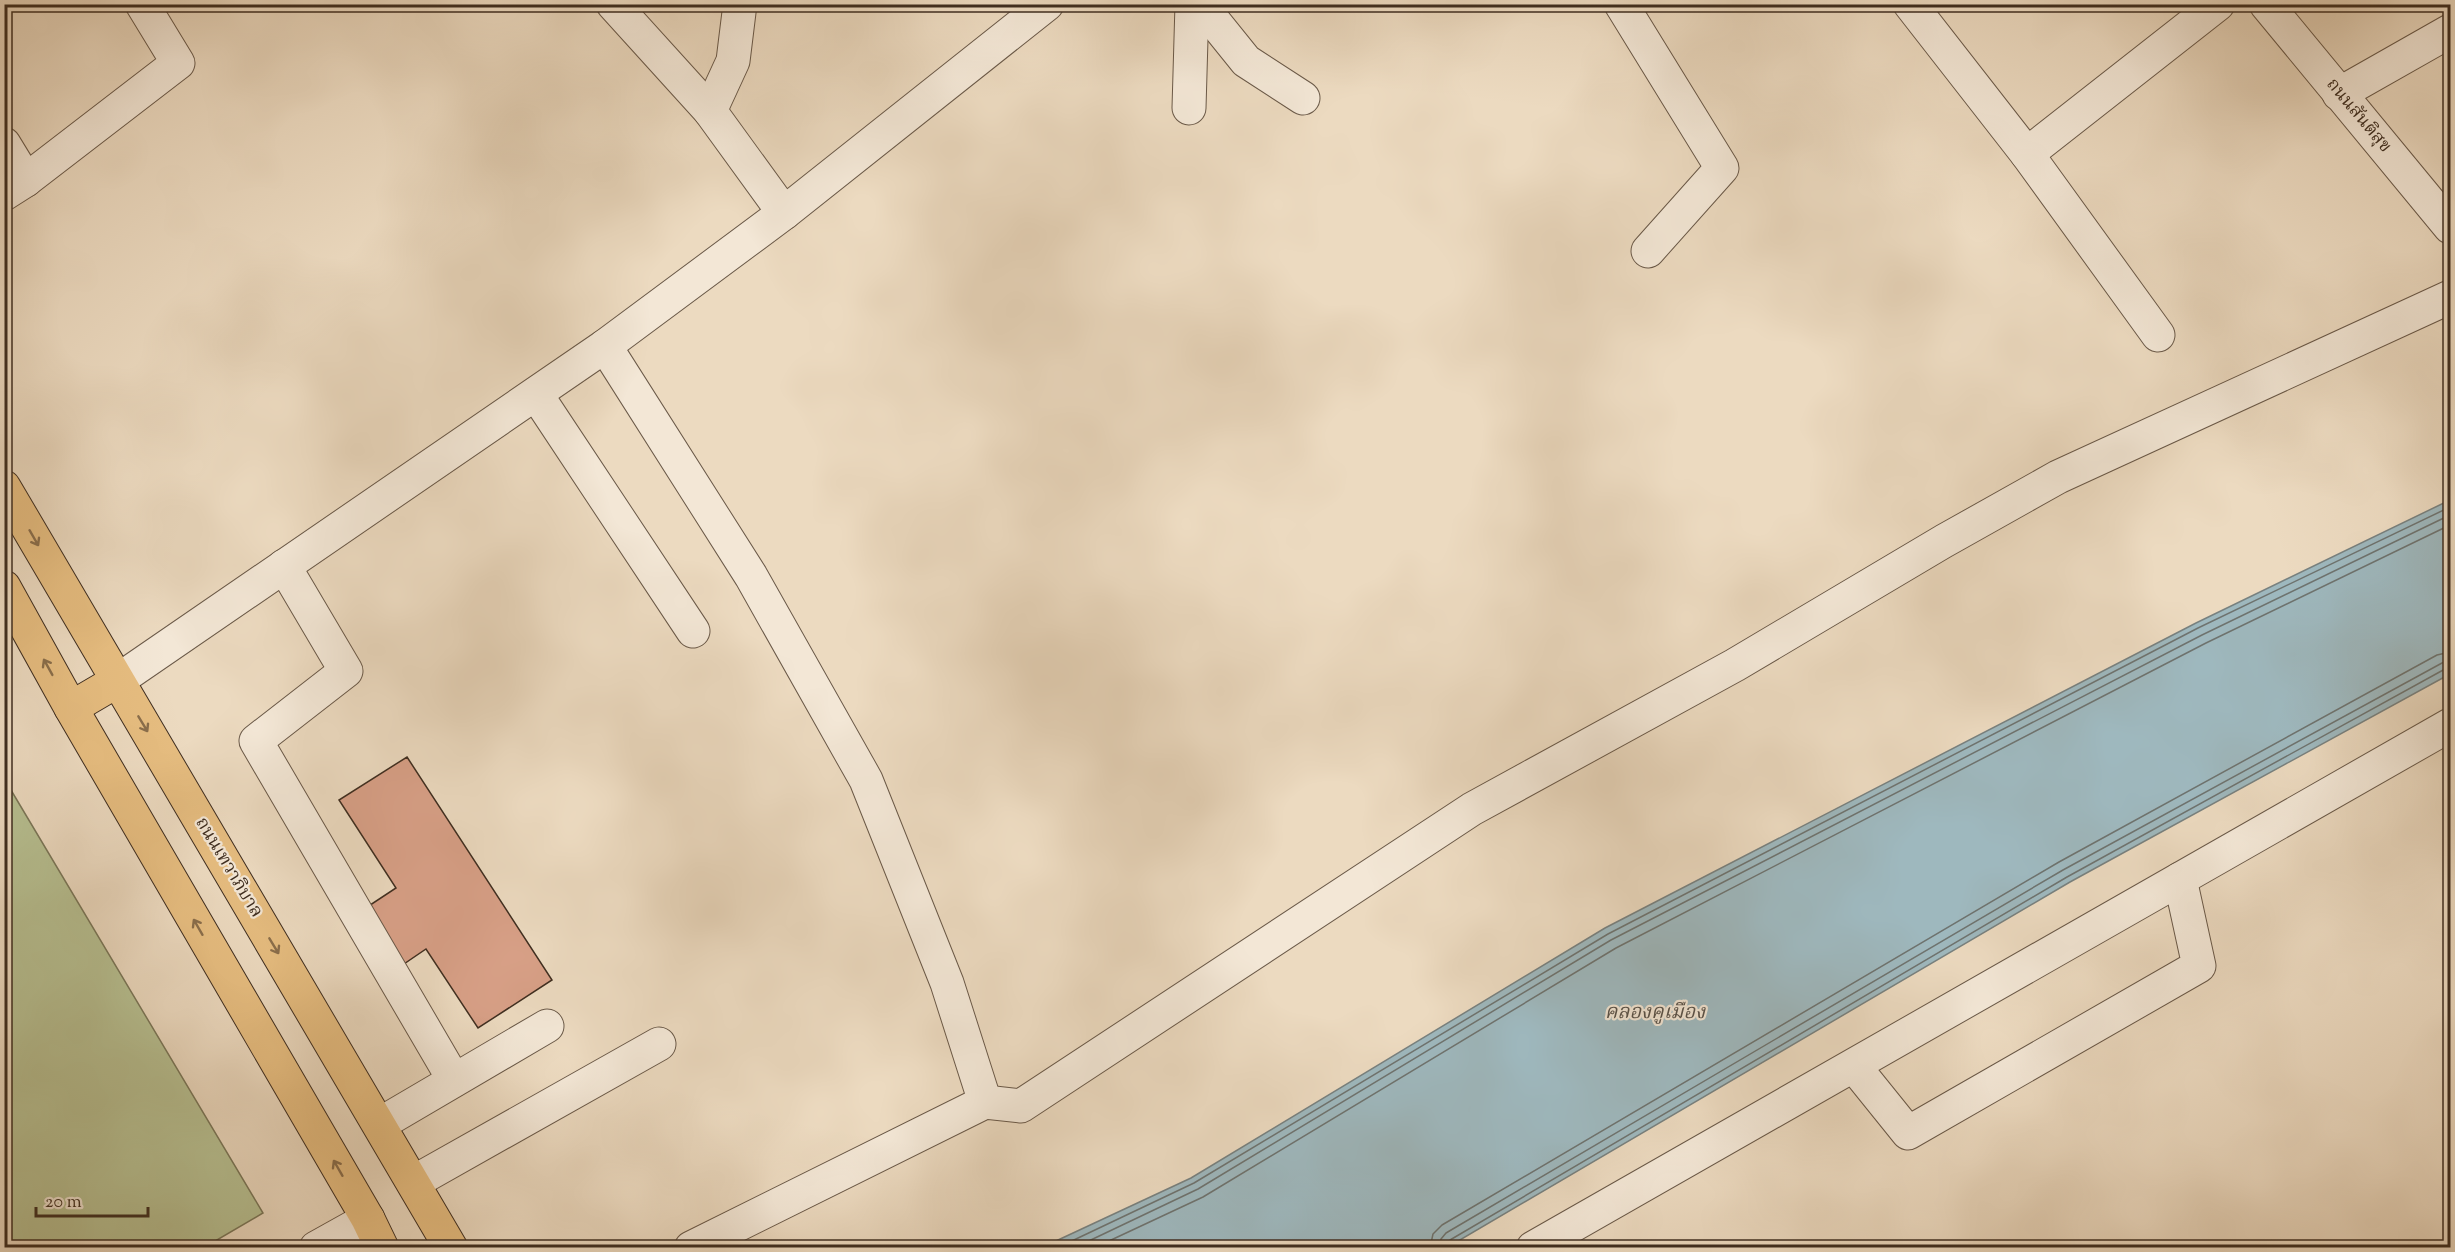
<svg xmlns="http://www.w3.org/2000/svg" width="2455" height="1252" font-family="'Sorts Mill Goudy','Noto Serif Thai',serif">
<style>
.green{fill:#b7c092;stroke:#7b7759;stroke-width:1.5}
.water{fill:#9eb8be;stroke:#78817f;stroke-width:1.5}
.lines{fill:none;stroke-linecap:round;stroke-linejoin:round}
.shore{stroke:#6e736f;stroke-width:1.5}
.building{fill:#d8a087;stroke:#3f2e20;stroke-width:1.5}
.minor-casing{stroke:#6a5948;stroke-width:35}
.major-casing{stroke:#3f2e20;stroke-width:35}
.minor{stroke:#f3e7d6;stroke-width:33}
.major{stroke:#e6bd80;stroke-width:33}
.oneway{stroke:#8a6e4b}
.labels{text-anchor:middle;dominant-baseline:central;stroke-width:4.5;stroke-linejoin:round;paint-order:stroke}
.street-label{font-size:18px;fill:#3f2e20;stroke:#f3e7d6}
.water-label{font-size:20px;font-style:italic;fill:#575048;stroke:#f3e7d6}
</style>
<rect width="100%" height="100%" fill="#ecdac0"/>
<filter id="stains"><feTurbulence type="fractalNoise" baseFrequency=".00333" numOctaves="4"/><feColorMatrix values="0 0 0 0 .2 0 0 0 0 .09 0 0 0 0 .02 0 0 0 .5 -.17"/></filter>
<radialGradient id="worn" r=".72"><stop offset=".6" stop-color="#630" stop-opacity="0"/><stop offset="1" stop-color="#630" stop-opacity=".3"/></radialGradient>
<path class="green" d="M5,780l258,433 -58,34h-200z"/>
<path class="water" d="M2450,500v174l-380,208 -622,365h-405l148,-69 414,-250 591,-305z"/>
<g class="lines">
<g class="shore">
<path d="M1057,1248l137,-65 414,-249 590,-306 252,-121"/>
<path d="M1074,1248l124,-59 413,-249 591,-305 248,-120"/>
<path d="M1094,1248l109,-51 413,-249 590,-305 244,-118"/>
<path d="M1430,1248l3,-14 9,-9 617,-363 378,-207 13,-3"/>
<path d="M1439,1248l2,-9 5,-6 617,-363 379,-207 8,-2"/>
<path d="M1447,1248l3,-8 617,-363 378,-208h5"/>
</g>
</g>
<path class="building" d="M407,757l145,223 -74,48 -52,-79 -28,19 -37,-57 35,-23 -57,-88z"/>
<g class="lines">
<g class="minor-casing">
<g id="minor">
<path d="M613,4l97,107 74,102"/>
<path d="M1200,4l46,57 57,37"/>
<path d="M1621,4l101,164 -74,83"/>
<path d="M1910,4l117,150 131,181"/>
<path d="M2266,4l184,223"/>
<path d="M2339,94l111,-63"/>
<path d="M1189,108l3,-104"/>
<path d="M710,111l23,-50 7,-57"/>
<path d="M4,144l22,36"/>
<path d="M2027,154l191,-150"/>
<path d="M4,194l22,-14 152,-117 -36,-59"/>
<path d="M605,346l146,230 115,204 81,203 38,119"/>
<path d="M536,394l157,237"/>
<path d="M284,566l62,105 -90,70 198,339"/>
<path d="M117,681l488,-335 179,-133 263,-209"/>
<path d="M1854,1066l54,67 291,-167 -19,-87"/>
<path d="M380,1124l167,-98"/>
<path d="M414,1182l245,-138"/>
<path d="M316,1248l52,-29"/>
<path d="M691,1248l294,-146 36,4 451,-297 263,-144 209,-124 114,-64 392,-180"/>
<path d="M1533,1248l917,-523"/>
</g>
</g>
<g class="major-casing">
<g id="major">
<path d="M4,487l447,761"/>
<path d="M4,587l67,121 297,511 14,29"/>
<path d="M71,708l46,-27"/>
</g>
</g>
<use href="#minor" class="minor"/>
<use href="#major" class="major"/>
</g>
<defs><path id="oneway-shaft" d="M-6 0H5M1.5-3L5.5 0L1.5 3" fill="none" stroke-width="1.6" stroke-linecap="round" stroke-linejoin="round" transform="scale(1.5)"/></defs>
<g class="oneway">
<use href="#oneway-shaft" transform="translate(34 538) rotate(60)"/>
<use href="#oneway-shaft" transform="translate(48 667) rotate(-119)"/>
<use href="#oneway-shaft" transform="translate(143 724) rotate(59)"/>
<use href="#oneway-shaft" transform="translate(198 927) rotate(-120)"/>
<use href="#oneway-shaft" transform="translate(274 946) rotate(59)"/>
<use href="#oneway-shaft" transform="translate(338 1168) rotate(-120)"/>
</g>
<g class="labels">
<g class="street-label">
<text transform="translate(2358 116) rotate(50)">ถนนสันติสุข</text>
<text transform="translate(228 868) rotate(59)">ถนนเทวาภิบาล</text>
</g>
<g class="water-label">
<text x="1655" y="1013">คลองคูเมือง</text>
</g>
</g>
<rect width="2455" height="1252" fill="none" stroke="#ecdac0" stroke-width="24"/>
<rect x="6" y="6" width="2443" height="1240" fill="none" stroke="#3f2e20" stroke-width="3"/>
<rect x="12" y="12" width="2431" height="1228" fill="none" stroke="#3f2e20" stroke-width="1.5"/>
<path d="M36 1207v9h112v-9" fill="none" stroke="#3f2e20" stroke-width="3"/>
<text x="45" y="1207" font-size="18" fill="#3f2e20" stroke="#f3e7d6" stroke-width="4.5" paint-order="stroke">20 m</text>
<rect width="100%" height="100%" filter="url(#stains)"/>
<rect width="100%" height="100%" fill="url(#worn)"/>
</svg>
